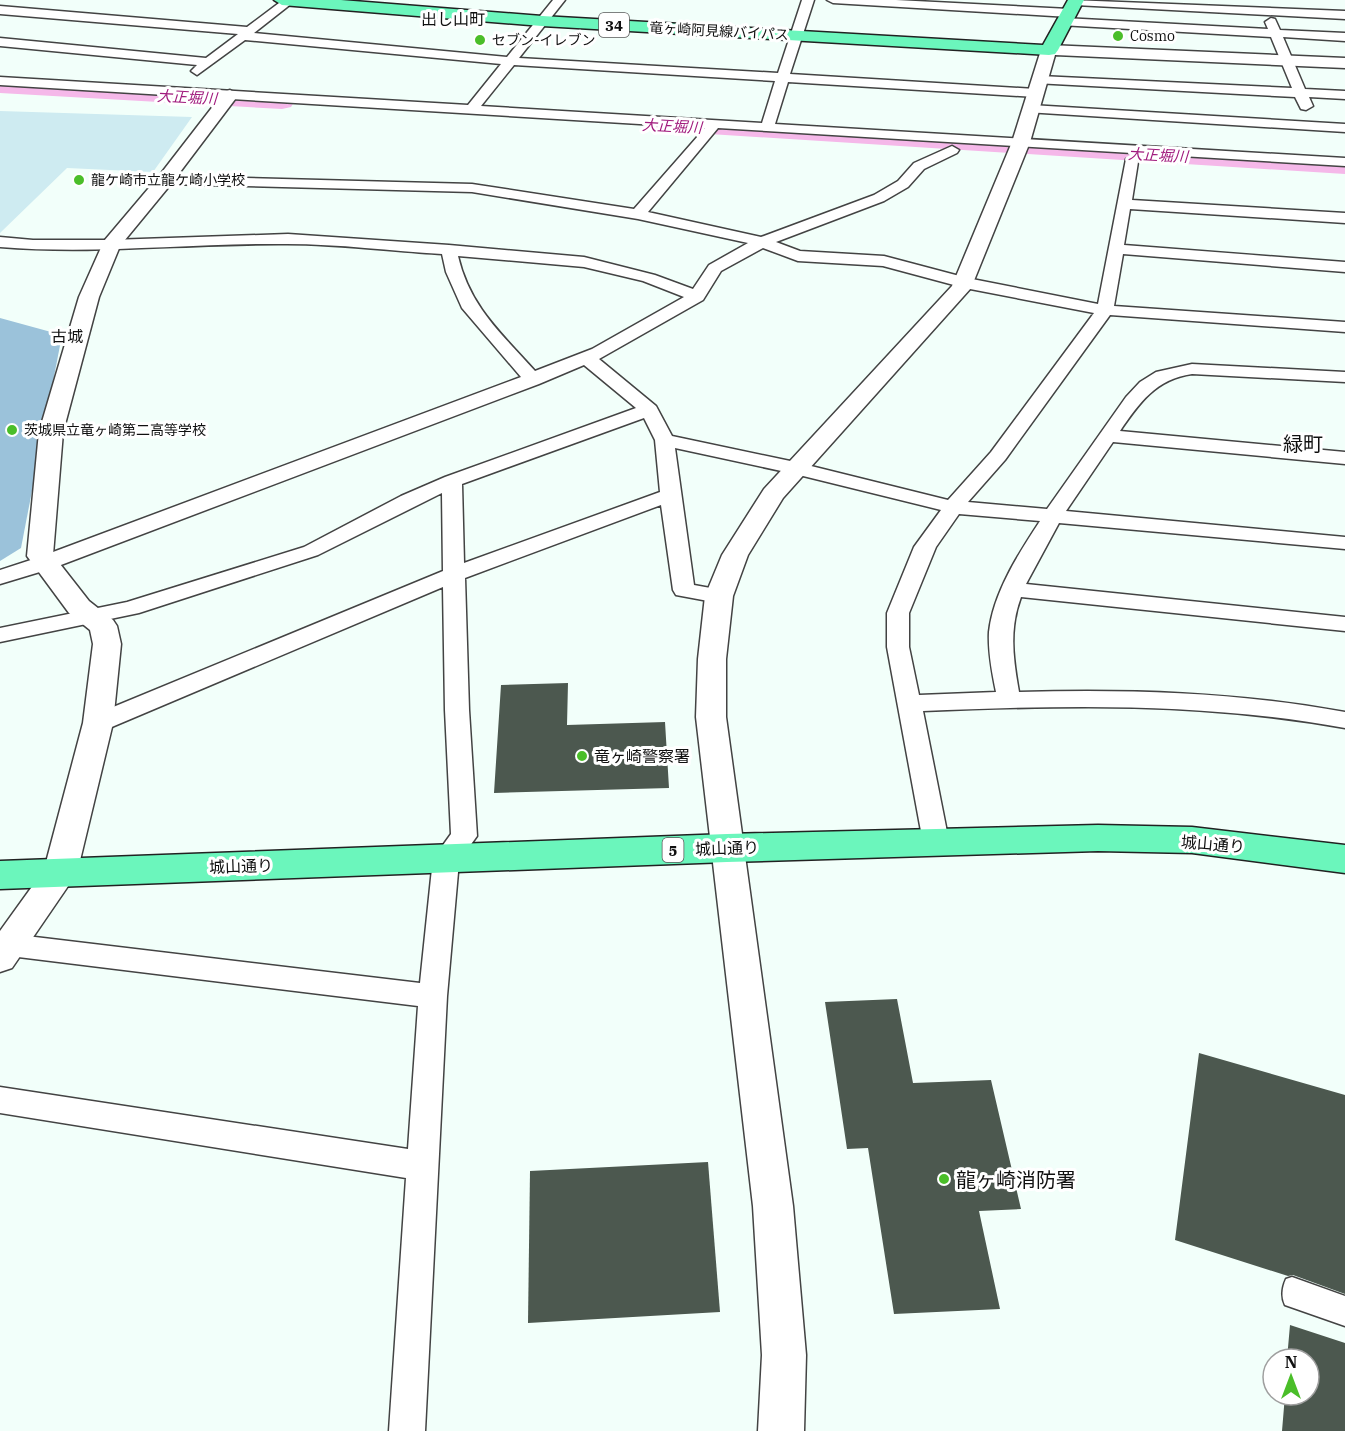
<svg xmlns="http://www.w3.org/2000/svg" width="1345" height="1431" font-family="'IBM Plex Serif','Noto Sans JP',serif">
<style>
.forest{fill:#9bc2da}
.pitch{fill:#ceebf1}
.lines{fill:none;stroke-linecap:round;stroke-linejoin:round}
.river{fill:#f5b8e9;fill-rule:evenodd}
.building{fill:#4c584f}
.service-casing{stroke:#434343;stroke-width:3}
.minor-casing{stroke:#434343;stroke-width:3}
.tertiary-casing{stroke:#434343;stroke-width:3}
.primary-casing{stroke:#212121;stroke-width:3}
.service{fill:#fff;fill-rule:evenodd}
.minor{fill:#fff;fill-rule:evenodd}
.tertiary{fill:#fff;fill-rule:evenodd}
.primary{fill:#6bf6bc;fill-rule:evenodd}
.poi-dot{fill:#4abe29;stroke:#fff;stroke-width:2}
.labels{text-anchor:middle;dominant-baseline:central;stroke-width:6;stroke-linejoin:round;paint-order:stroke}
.far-street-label{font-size:14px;fill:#101010;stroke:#fff}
.far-poi-label{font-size:14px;fill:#101010;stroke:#fff;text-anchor:start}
.shield{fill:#fff;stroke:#585858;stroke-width:1.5}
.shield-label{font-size:15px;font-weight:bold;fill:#101010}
.far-water-label{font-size:15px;font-style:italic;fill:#a01a7d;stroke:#fff}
.far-quarter-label{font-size:16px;fill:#101010;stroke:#fff}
.poi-label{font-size:16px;fill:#101010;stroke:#fff;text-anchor:start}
.street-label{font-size:16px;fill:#101010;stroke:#fff}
.quarter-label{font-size:20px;fill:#101010;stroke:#fff}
.near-poi-label{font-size:20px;fill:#101010;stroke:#fff;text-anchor:start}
</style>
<rect width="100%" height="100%" fill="#f2fffa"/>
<path class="forest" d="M0,318l62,17 -41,213 -21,13z"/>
<path class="pitch" d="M0,111l192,6 -39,55 -86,-4 -67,65z"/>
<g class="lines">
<g class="river">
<path d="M0,79l282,16 9,2 3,5 -3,5 -9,2 -282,-16z"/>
<path d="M656,117l689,41v16l-698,-44 -4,-5 4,-5z"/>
</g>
</g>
<g class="building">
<path d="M568,683l-1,42 98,-3 4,66 -175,5 7,-108z"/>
<path d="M897,999l16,84 78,-3 30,129 -42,2 21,98 -106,5 -26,-166 -21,1 -22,-147z"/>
<path d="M1199,1053l146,42v199l-52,-19 -5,1 -113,-36z"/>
<path d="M708,1162l12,150 -192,11 2,-152z"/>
<path d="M1290,1325l55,18v88h-63l3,-36h24v-36h-22z"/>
</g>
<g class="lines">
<g class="service-casing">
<path id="service" d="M1292,1277l53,19v30l-60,-21c-4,-8 -3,-17 1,-26z"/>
</g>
<g class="minor-casing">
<g id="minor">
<path d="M283,0h13l-42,33 253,24 46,-57h12l-46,58 259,15 24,-73h12l-24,74 245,15 7,4 -7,4 -247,-15 -13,42 570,34v8l-627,-38 -70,84 113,25 113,-42 24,-14 16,-18 38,-17 7,4 -2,3 -33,16 -16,18 -24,14 -108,41 24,9 84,5 83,22 131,26 28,-145h10l2,3 -6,38 213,13v10l-215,-14 -6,36 221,17v10l-222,-18 -9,52 231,16v10l-235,-17 -105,145 -37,42 79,7 79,-112 14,-15 16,-10 36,-8 153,8v10l-153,-8c-36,5 -53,29 -72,57l225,21v12l-232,-22 -47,69 279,26v12l-286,-26 -33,61 319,33v14l-324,-34c-12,32 -8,61 -2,95 110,-3 217,0 326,20v16c-144,-26 -277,-23 -422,-17l26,131 -4,7 -9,3 -9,-3 -4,-7 -36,-195v-34l27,-66 27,-37 -146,-36 -120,-26 19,137 33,6 3,5 -3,5 -8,2 -43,-8 -3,-5 -12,-85 -196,73 4,132 8,126 -18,25 -12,135 -22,435h-36l17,-253 -406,-65v-26l408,62 10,-143 -408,-50 -10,-3v-16l10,-3 410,49 13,-124 18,-25 -6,-124 -2,-123 -336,142 -9,2 -9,-2 -3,-6 3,-6 354,-146 -1,-78 -124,62 -179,58 -139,29v-14l127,-26 177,-55 97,-51 44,-19 191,-69 -52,-43 -45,19 -486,184 -53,16v-14l37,-12 484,-181 -59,-69 -16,-36 -4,-18c-51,-3 -103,-10 -155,-10 -96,-1 -191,11 -287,3v-10l33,3h78l177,-6 161,11 135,12 71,18 38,14 16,-24 39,-22 -110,-24 -166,-27 -307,-8 -7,-4 7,-4 307,8 162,25 71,-81 -705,-43v-8l468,28 33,-41 -256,-24 -48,35 -6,-4 6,-6 -197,-19v-8l206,20 32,-24 -238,-20v-8l247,21zM514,65l261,16 -13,42 -281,-17zM763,248l35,13 85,5 82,22 129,25 -103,139 -43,48 -153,-38 -123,-26 -16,-30 -57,-47 104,-59 18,-29zM458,256l126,11 59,14 41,16 -92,52 -57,22c-34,-38 -65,-64 -77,-115zM644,418l11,22 5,52 -196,71 -2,-79zM959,514l81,7c-21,32 -47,72 -51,111 -1,20 3,41 7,60l-77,3 -10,-48v-34l27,-66z"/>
<path d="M827,0h69l173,9 6,4 -6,4 -236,-14z"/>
<path d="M1071,0l274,11v8l-270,-14 -4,-1z"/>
<path d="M1064,18l204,11 -3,-7 6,-4 4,1 5,11 65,3v8l-62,-4 22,52 40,2v8l-36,-2 4,9 -7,4 -5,-1 -6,-12 -260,-14 -1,-3 1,-3 5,-1 252,12 -21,-51 -211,-12v-6z"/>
<path d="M1031,105l314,19v8l-319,-20 -2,-3z"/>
</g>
</g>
<g class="tertiary-casing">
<g id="tertiary">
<path d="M1049,45l296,13v10l-290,-13 -25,87 -59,146 -188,210 -35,57 -15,41 -7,63v58l67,489 13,149 -2,76h-46l4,-76 -9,-149 -57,-489 2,-58 7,-63 17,-41 42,-66 188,-203 60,-144 29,-92z"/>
<path d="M230,90l8,5 -2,3 -65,86 -51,62 -21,51 -36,135 -10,123 36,46 24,19 4,6 4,18 -8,79 -36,150 -65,95 -12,4v-41l44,-61 39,-147 10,-79 -3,-14 -21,-17 -42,-57 12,-124 40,-135 25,-56 55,-65 65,-84z"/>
</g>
</g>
<g class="primary-casing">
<g id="primary">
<path d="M274,0h67l201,16 501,29 25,-45h16l-26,50 -3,4 -6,1 -507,-29 -260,-21z"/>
<path d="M1098,825l94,2 153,18v28l-153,-20 -94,-2 -371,11 -727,27v-28l727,-27z"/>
</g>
</g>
<use href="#service" class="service"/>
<use href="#minor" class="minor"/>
<use href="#tertiary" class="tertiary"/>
<use href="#primary" class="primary"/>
</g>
<g class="poi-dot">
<circle cx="1118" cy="36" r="6"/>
<circle cx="480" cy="40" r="6"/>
<circle cx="79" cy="180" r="6"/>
<circle cx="12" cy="430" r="6"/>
<circle cx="582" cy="756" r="6"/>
<circle cx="944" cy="1179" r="6"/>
</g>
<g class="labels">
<g class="far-street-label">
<text transform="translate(719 31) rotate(3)">竜ヶ崎阿見線バイパス</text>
</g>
<g class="far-poi-label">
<text x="1130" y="36">Cosmo</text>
<text x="492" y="40">セブン-イレブン</text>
<text x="91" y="180">龍ケ崎市立龍ケ崎小学校</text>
<text x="24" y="430">茨城県立竜ヶ崎第二高等学校</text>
</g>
<g class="shield">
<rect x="599" y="13" width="30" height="24" rx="4.5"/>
<rect x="662.5" y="838" width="21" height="24" rx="4.5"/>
</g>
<g class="shield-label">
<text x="614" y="25">34</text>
<text x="673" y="850">5</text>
</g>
<g class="far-water-label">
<text transform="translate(187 97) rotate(3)">大正堀川</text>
<text transform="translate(672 126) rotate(3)">大正堀川</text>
<text transform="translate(1158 155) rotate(3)">大正堀川</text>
</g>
<g class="far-quarter-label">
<text x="453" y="19">出し山町</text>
<text x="67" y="336">古城</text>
</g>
<g class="poi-label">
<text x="594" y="756">竜ヶ崎警察署</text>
</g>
<g class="street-label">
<text transform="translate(1213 844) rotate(5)">城山通り</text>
<text transform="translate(727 848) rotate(-2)">城山通り</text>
<text transform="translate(241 866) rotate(-2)">城山通り</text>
</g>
<g class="quarter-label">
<text x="1303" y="443">緑町</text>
</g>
<g class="near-poi-label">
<text x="956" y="1179">龍ヶ崎消防署</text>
</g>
</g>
<g transform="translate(1291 1377)"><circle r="28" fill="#ffffff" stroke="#9f9f9f" stroke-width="1.5"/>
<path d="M0-4.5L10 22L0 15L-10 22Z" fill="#4abe29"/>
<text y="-9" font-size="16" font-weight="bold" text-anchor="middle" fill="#101010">N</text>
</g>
</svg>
